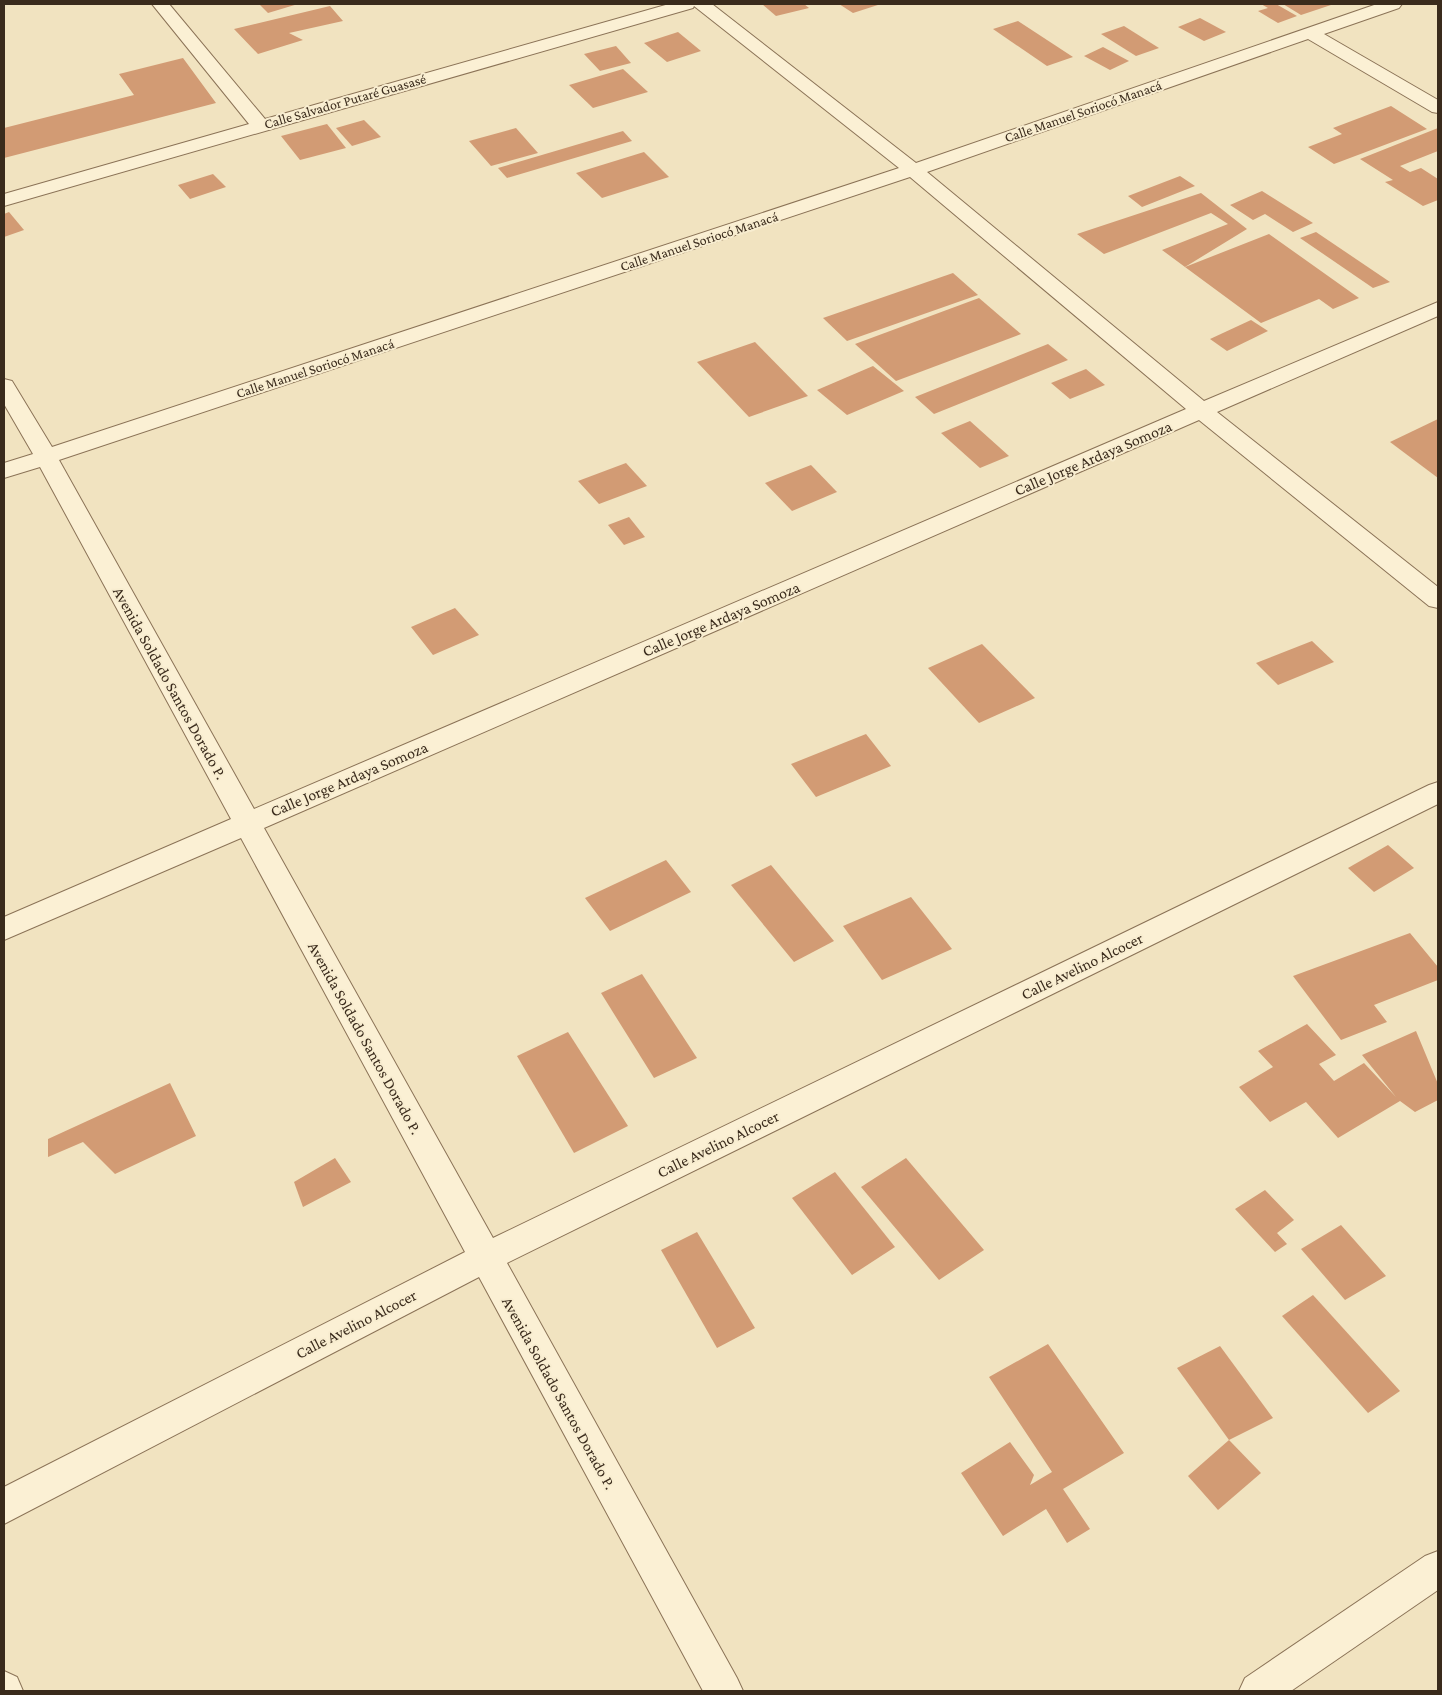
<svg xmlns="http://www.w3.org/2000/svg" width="1442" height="1695" font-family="'Crimson Pro',serif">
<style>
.building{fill:#d29b74}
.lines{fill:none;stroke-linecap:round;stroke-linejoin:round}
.minor-casing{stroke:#8b7357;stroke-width:2}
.tertiary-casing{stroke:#8b7357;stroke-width:2}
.minor{fill:#fbf0d4;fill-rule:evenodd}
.tertiary{fill:#fbf0d4;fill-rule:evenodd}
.labels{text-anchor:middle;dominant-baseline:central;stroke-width:4;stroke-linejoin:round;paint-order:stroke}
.far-street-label{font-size:14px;fill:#3a2b1c;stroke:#f8edd0}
.street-label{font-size:16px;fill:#3a2b1c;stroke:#f8edd0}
</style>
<rect width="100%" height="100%" fill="#f1e3c0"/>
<g class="building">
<path d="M259,4h39l-30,9z"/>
<path d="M762,4h42l5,4 -33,8z"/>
<path d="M839,4h42l-28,9z"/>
<path d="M1261,4h15l21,12 -19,7 -20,-12 10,-3z"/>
<path d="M1283,4h51l-33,11z"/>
<path d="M330,6l13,15 -54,12 14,7 -45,14 -24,-25z"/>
<path d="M1200,18l26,14 -22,9 -26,-14z"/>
<path d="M1018,21l55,36 -26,9 -54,-37z"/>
<path d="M1124,26l35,22 -23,8 -35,-22z"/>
<path d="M678,32l23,19 -34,11 -23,-19z"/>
<path d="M616,46l15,17 -31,8 -16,-17z"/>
<path d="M1103,47l26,14 -19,9 -26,-14z"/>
<path d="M183,58l33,45 -212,55v-30l130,-33 -15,-21z"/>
<path d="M623,69l25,23 -55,16 -24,-23z"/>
<path d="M1391,106l36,23 -93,35 -26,-17 34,-13 -9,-6z"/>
<path d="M364,120l17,17 -29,9 -16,-18z"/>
<path d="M327,124l19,24 -46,12 -19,-24z"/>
<path d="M516,128l22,25 -47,13 -22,-25z"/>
<path d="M1438,128v23l-38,15 10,6 11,-4 17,11v21l-15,6 -38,-24 8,-2 -33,-21z"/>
<path d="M623,131l9,10 -125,37 -9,-10z"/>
<path d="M644,152l25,25 -67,21 -26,-25z"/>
<path d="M213,174l13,13 -36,12 -12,-14z"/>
<path d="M1180,176l15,10 -53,21 -14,-11z"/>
<path d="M1262,191l51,32 -20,9 -28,-18 -12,6 -23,-15z"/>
<path d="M1201,193l46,36 -62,38 -23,-17 66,-26 -17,-11 -107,41 -27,-20z"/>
<path d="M9,212l15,18 -20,7v-23z"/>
<path d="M1316,232l74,50 -17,6 -73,-50z"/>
<path d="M1269,234l90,64 -26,11 -14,-10 -58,24 -76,-56z"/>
<path d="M953,273l25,22 -131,46 -24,-23z"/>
<path d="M979,298l42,36 -125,47 -41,-37z"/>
<path d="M1251,320l17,11 -41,20 -17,-12z"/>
<path d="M755,342l53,54 -59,21 -52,-55z"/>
<path d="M1048,344l20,16 -134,54 -19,-17z"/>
<path d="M873,366l31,25 -57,24 -30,-25z"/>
<path d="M1086,369l19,16 -35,14 -19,-16z"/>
<path d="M1438,419v59l-48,-36z"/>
<path d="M970,421l39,35 -29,12 -39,-35z"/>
<path d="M626,463l21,23 -48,18 -21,-23z"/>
<path d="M811,465l26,27 -45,19 -27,-28z"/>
<path d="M629,517l16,20 -21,8 -16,-20z"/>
<path d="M455,608l24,27 -46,20 -22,-28z"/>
<path d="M1312,641l22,21 -56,23 -22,-22z"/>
<path d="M982,644l53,54 -56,25 -51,-55z"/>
<path d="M866,734l25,32 -75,31 -25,-33z"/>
<path d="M1388,845l26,23 -40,24 -26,-24z"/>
<path d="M666,860l25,32 -81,39 -25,-33z"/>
<path d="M771,865l63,76 -40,21 -63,-77z"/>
<path d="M911,897l41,52 -70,31 -39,-54z"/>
<path d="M1410,933l28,34v13l-64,25 13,17 -46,18 -48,-64z"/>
<path d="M642,974l55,84 -43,20 -53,-85z"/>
<path d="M1307,1024l29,31 -17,9 15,17 30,-18 32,34 -34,-42 54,-24 22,53v16l-23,12 -15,-11 -62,37 -32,-36 -36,20 -31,-35 34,-20 -15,-16z"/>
<path d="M568,1032l60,94 -54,27 -57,-97z"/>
<path d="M170,1083l26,53 -81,38 -32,-32 -35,15v-18z"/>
<path d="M335,1158l16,24 -48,25 -9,-25z"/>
<path d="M906,1158l78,92 -45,30 -78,-93z"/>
<path d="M835,1172l60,75 -43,28 -60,-77z"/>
<path d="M1265,1190l29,30 -17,13 10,11 -12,8 -40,-43z"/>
<path d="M1341,1225l45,51 -41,24 -44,-51z"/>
<path d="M697,1232l58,96 -38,20 -56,-98z"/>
<path d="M1313,1295l87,96 -32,22 -86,-97z"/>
<path d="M1048,1344l76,109 -61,36 27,40 -23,14 -21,-34 -43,27 -42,-63 49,-31 24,33 -4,10 22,-13 -63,-95z"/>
<path d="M1220,1346l53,72 -44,22 -52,-72z"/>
<path d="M1229,1440l32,33 -43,37 -30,-34z"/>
</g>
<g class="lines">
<g class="minor-casing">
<g id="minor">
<path d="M152,4h17l96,115 404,-115h43l204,159 461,-159h25l-3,4 -75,26 114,66v13l-6,-1 -124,-73 -381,133 277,229 234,-99v14l-221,96 221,175v21l-9,-2 -230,-186 -935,408 229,410 936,-453 9,-3v22l-931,459 230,415 6,13h-40l-224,-414 -475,247v-37l461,-235 -224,-414 -237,102v-23l227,-98 -191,-352 -36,11v-15l29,-9 -29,-50v-25l8,2 40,66 847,-279 -205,-162 -1,2 -689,198v-12l245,-70zM910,177l276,232 -932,400 -195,-349z"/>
<path d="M1438,1551v39l-147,101h-52l6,-13 180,-122z"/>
</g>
</g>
<g class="tertiary-casing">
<path id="tertiary" d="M4,1671l13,6 6,14h-19z"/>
</g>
<use href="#minor" class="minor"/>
<use href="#tertiary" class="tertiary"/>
</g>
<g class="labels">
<g class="far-street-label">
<text transform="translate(345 101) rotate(-16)">Calle Salvador Putaré Guasasé</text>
<text transform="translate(1083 111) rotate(-19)">Calle Manuel Soriocó Manacá</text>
<text transform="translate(699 241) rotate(-18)">Calle Manuel Soriocó Manacá</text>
<text transform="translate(315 368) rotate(-18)">Calle Manuel Soriocó Manacá</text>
</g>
<g class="street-label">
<text transform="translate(1093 458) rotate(-23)">Calle Jorge Ardaya Somoza</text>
<text transform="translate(721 619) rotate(-23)">Calle Jorge Ardaya Somoza</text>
<text transform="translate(170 683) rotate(61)">Avenida Soldado Santos Dorado P.</text>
<text transform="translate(349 779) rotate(-23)">Calle Jorge Ardaya Somoza</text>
<text transform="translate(1082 966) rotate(-26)">Calle Avelino Alcocer</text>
<text transform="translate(365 1038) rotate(61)">Avenida Soldado Santos Dorado P.</text>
<text transform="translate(718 1144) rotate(-26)">Calle Avelino Alcocer</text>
<text transform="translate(356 1324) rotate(-27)">Calle Avelino Alcocer</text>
<text transform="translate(559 1393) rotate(61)">Avenida Soldado Santos Dorado P.</text>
</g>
</g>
<rect width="1442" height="1695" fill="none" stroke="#3a2b1c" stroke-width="10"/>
</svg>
